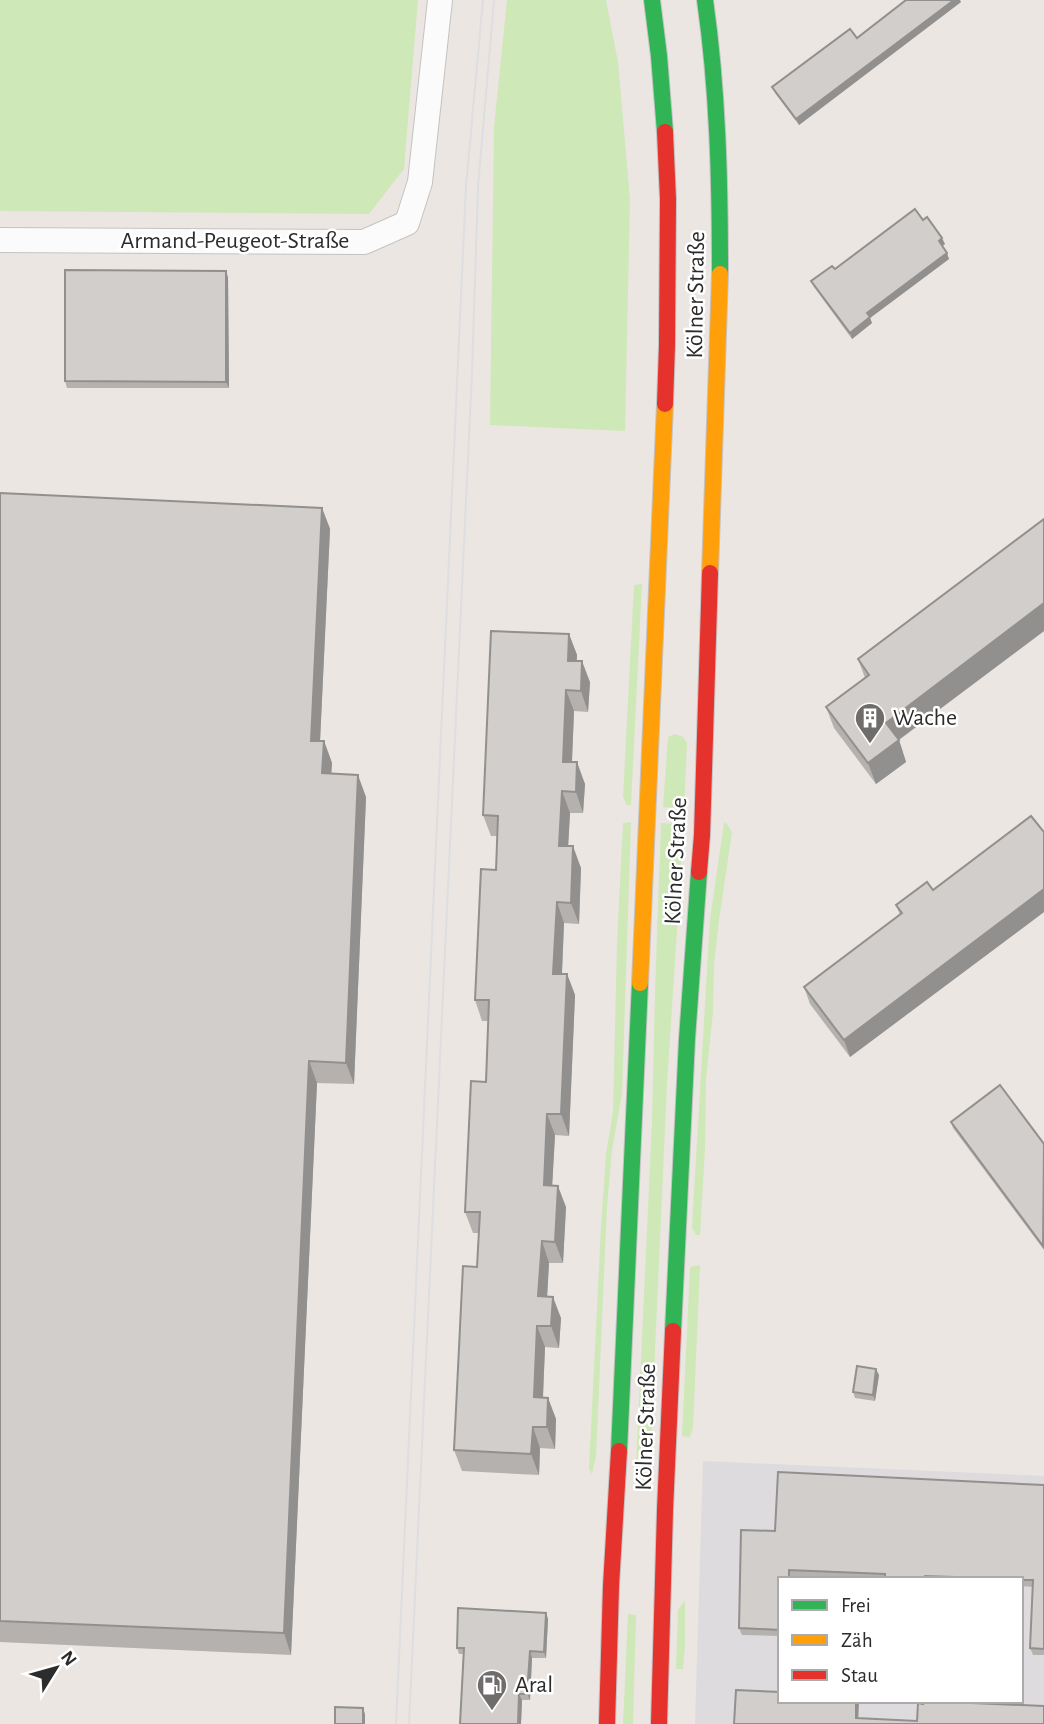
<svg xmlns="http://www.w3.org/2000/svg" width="1044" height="1724" font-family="'Alegreya Sans',sans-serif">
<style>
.industrial{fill:#dedbde;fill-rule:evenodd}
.green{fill:#cfe8b8}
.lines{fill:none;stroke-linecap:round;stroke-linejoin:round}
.street-casing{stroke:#c4c3c3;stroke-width:26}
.fast-casing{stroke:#c4c3c3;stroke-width:18}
.slow-casing{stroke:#c4c3c3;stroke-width:18}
.jam-casing{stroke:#c4c3c3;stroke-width:18}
.street{stroke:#fcfbfb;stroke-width:24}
.fast{stroke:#30b455;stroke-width:16}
.slow{stroke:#ff9f0a;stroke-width:16}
.jam{stroke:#e5322d;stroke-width:16}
.tram{stroke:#dedee0;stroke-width:2}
.wall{fill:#b4b1af}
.shaded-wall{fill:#92908e}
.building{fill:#d1cecb;stroke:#92908e;stroke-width:2}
.labels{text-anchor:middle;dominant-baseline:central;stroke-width:5;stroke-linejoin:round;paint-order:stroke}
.street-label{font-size:24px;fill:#2c2c2c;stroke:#fff}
.poi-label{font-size:24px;fill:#2c2c2c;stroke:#fff;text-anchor:start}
</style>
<rect width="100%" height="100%" fill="#ebe6e2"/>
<path class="industrial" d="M703,1461l341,15v248h-349zM780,1579h241v122h-241z"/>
<g class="green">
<path d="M0,0h418l-14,169 -35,45 -369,-3z"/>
<path d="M507,0h99l12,62 12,137 -5,232 -135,-6 4,-298z"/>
<path d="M642,584l-11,221h-4l-4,-8 11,-212z"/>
<path d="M675,734l8,3 4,6 -3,66 -21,-2 5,-70z"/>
<path d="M631,822l-9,272 -10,56 -5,57 -11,249 -4,18 -3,-5 12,-242 5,-73 7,-42 4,-170 6,-119z"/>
<path d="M661,823l22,1 -4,76 -12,184 -17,377 -1,9 -6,5 -7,-8 16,-345 3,-130z"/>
<path d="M724,823h2l6,9 -13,88 -5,45 -1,47 -7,68 -1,69 -5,86h-4l-4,-8 18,-308z"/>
<path d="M700,1265l-7,162 -3,10 -8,-1 8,-169z"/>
<path d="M685,1600v45l-2,24h-7l2,-59z"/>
<path d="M628,1614l8,1 -3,109h-10z"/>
</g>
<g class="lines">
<g class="street-casing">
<path id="street" d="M0,240l364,2 43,-19 13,-41 20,-182"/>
</g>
<g class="fast-casing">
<g id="fast">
<path d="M652,0l7,56 6,76"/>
<path d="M705,0c13,91 15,183 15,274"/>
<path d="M673,1331l14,-292 12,-167"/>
<path d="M619,1451l21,-468"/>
</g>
</g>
<g class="slow-casing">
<g id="slow">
<path d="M710,573l10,-299"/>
<path d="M640,983l25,-579"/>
</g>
</g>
<g class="jam-casing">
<g id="jam">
<path d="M665,404l2,-59 1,-146 -3,-67"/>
<path d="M699,872l3,-37 8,-262"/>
<path d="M607,1724l4,-138 8,-135"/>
<path d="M659,1724l6,-214 8,-179"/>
</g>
</g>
<use href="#street" class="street"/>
<use href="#fast" class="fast"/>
<use href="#slow" class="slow"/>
<use href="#jam" class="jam"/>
<g class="tram">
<path d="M396,1724l70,-1538 17,-186"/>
<path d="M409,1724l63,-1352 6,-185 16,-187"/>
</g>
</g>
<g class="wall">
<path d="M961,2l-162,123 -24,-32 -3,-6 85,-49z"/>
<path d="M923,220l22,24 -3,2 7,13 -79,59 2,5 -20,16 -38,-52 -3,-6 24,-12z"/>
<path d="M228,277l1,111h-162l-2,-7z"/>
<path d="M0,493l322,15 8,21 -10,212h4l8,22 -1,11 35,23 -12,287 -37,-1 -26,572 -291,-13z"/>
<path d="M1044,519v112l-145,109 7,22 -30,22 -42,-56 -8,-21 39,-29 -7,-19z"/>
<path d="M569,634l8,21 -1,6 14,21 -2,30 -14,-1 -2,51 13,22 -2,29h-13l-2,33 13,22 -2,56 -15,-1 -2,51h5l8,21 -6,141 -14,-1 -3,51 14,21 -3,56h-14l-2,33 14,22 -2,30 -14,-1 -2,51h5l8,21 -1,30 -15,-1 -1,27 -77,-4 -8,-21 23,-183 2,-34h-6l-8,-21 21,-130 3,-61h-7l-7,-21 21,-130 1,-34h-6l-8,-21z"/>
<path d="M1044,832v80l-194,145 -40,-53 -6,-17 96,-72 -4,-10 37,-15z"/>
<path d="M951,1122l93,22v106l-91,-122z"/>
<path d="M879,1375l-4,26 -20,-3 -2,-6z"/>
<path d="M1044,1485v170h-11l-3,-7 3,-61 -12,-1v-7h-176l-54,-3 -11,3v57l-38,-1 -3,-7 36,-97z"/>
<path d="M546,1613l2,6 -2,39h-14l-2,42h-8l-1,24h-61l3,-70h-4l-2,-6z"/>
</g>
<g class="shaded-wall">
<path d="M954,0h6l1,2 -162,123 -3,-6z"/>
<path d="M942,238l3,6 -4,3 -2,-6z"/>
<path d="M947,253l2,6 -79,59 2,5 -20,16 -2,-6 17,-20z"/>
<path d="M226,271l2,6 1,111 -3,-6z"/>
<path d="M322,508l8,21 -11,234 -8,-22z"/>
<path d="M1044,603v28l-151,113 -7,-21z"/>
<path d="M569,634l8,21 -1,27 -8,-21z"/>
<path d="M582,661l8,21 -2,30 -7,-21z"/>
<path d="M566,690l8,21 -3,72 -8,-21z"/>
<path d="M899,740l7,22 -30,22 -8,-21z"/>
<path d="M324,741l8,22 -2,32 -8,-22z"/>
<path d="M577,762l8,22 -2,29 -7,-21z"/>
<path d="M358,775l8,22 -12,287 -8,-21z"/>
<path d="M562,791l8,22 -3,54 -8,-21z"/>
<path d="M573,846l8,22 -2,56 -8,-21z"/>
<path d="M1044,889v23l-194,145 -6,-17z"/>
<path d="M557,902l7,21 -3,72 -8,-21z"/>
<path d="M567,974l8,21 -6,141 -8,-22z"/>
<path d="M309,1061l8,22 -26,572 -7,-22z"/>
<path d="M547,1114l8,21 -4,72 -7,-22z"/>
<path d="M558,1186l8,21 -3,56 -8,-21z"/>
<path d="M542,1241l7,22 -3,54 -8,-21z"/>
<path d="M553,1297l8,21 -2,30 -8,-22z"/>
<path d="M537,1326l8,21 -3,71 -8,-21z"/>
<path d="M876,1369l3,6 -4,26 -2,-6z"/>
<path d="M548,1398l8,21 -1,30 -8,-22z"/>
<path d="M533,1427l7,21 -1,27 -8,-21z"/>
<path d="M546,1613l2,6 -2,39 -2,-6z"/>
<path d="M530,1651l2,7 -2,42 -3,-6z"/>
<path d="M519,1694l3,6 -1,24h-3z"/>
<path d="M856,1701h3v1l-1,22 -2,-6z"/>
<path d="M363,1708l2,6v10h-2z"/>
</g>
<g class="building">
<path d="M906,0h48l-158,119 -24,-32 78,-58 7,9z"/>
<path d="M915,209l8,11 4,-3 15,21 -3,3 8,12 -80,60 3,4 -20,16 -39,-52 21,-15 3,3z"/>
<path d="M65,270l161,1v111l-161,-1z"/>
<path d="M0,493l322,15 -11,233h13l-2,32 36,2 -12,288 -37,-2 -25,572 -284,-12z"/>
<path d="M1044,519v84l-158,120 13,17 -31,23 -42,-56 43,-32 -11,-16z"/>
<path d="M491,631l78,3 -1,27h14l-1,30 -15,-1 -3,72h14l-1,30 -14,-1 -3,55h14l-2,57 -14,-1 -4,72h14l-4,94 -2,46h-14l-3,71 14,1 -3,56 -13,-1 -4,55 15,1 -2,29h-14l-3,71 14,1 -1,29h-14l-2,27 -77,-4 9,-184 14,1 3,-55h-15l6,-131 15,1 2,-55 1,-27h-14l6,-131 15,1 2,-54 -15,-1z"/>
<path d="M1031,816l13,16v57l-200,151 -40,-53 98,-74 -6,-8 31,-23 6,8z"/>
<path d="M1000,1085l44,59 -1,102 -92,-124z"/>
<path d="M857,1366l19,3 -3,26 -20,-3z"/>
<path d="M778,1472l266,13v164l-14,-1 3,-68h-12v-1l-96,-3v3h-40v-5l-96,-4v9h-9v51l-41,-2 2,-98 34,1z"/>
<path d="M458,1608l88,5 -2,39 -14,-1 -3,43h-8l-1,30h-58l4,-76h-7z"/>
<path d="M736,1690l44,2v9h76v17l61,3 1,-18 5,1v-3h49v2l72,3v18h-310z"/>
<path d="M335,1707l28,1v16h-28z"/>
</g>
<defs>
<g id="building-pin" transform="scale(1.575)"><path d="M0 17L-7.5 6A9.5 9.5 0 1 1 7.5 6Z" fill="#6f6d6c" stroke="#fff"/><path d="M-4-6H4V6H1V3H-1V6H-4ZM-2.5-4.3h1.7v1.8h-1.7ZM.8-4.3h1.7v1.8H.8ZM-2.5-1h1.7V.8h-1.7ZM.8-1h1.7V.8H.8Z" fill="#fff"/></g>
<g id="fuel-pin" transform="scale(1.575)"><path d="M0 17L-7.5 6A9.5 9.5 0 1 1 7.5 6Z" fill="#6f6d6c" stroke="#fff"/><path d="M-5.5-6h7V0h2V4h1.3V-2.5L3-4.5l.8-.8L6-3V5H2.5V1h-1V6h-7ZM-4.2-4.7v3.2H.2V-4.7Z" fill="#fff"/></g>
</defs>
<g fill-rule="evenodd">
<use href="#building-pin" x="870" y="718"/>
<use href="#fuel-pin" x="492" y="1685"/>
</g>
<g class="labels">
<g class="street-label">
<text x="235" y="241">Armand-Peugeot-Straße</text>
<text transform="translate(696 295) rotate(-89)">Kölner Straße</text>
<text transform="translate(676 861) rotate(-87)">Kölner Straße</text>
<text transform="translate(646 1427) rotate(-88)">Kölner Straße</text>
</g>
<g class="poi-label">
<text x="893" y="718">Wache</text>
<text x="515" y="1685">Aral</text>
</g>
</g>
<rect x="778" y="1577" width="245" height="126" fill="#ffffff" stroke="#ababab" stroke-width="2"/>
<rect x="792" y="1600" width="35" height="10" fill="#30b455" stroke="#ababab" stroke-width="2"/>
<text x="841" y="1612" font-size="21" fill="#2c2c2c">Frei</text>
<rect x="792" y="1635" width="35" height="10" fill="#ff9f0a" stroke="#ababab" stroke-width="2"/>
<text x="841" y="1647" font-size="21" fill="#2c2c2c">Zäh</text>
<rect x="792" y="1670" width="35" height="10" fill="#e5322d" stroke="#ababab" stroke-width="2"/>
<text x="841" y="1682" font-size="21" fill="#2c2c2c">Stau</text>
<g transform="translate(56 1668) rotate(53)" stroke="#ffffff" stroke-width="5" paint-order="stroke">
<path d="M0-5L12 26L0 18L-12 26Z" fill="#2c2c2c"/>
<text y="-10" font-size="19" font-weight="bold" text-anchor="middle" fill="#2c2c2c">N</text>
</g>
</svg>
